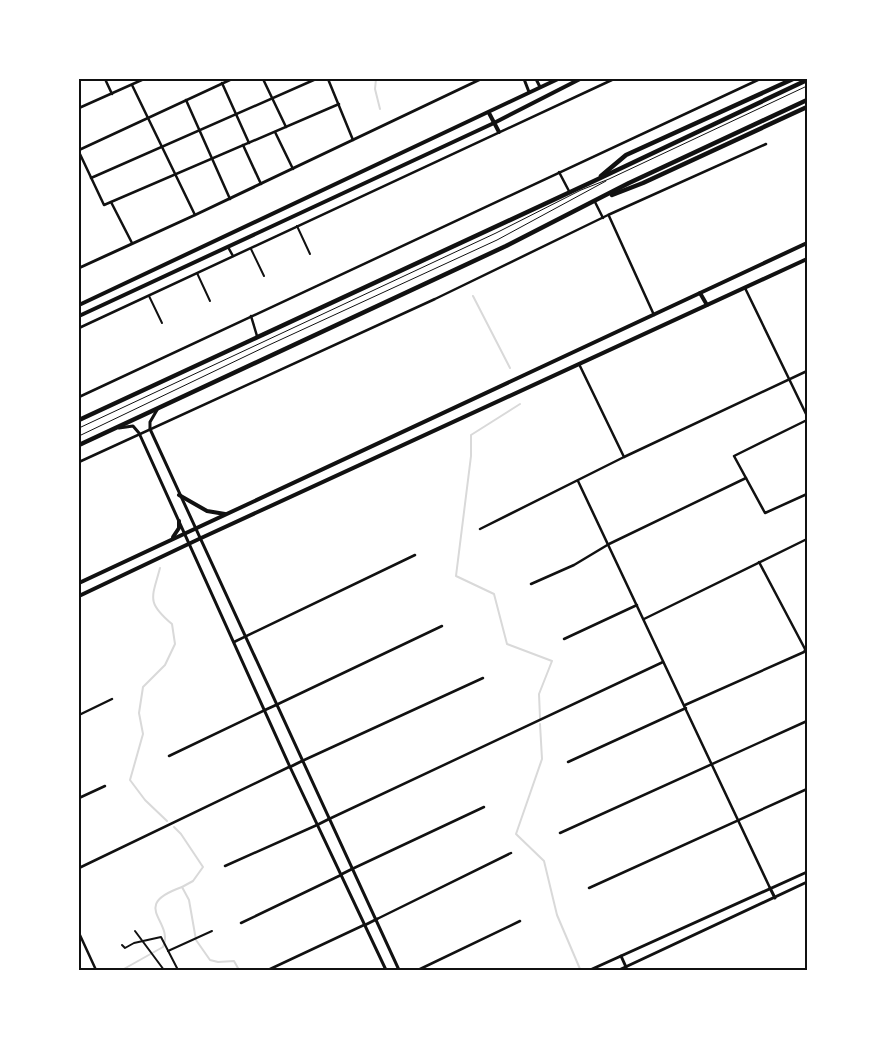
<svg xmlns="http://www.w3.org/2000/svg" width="886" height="1049" font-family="'PT Sans',sans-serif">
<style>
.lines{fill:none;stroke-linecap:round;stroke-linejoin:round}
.stream{stroke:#d9d9d9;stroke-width:2}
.service{stroke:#111;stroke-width:1}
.pedestrian{stroke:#111;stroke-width:2}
.minor{stroke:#111;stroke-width:2.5}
.tertiary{stroke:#111;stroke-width:3}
.secondary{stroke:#111;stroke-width:4}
.primary{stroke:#111;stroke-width:4.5}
.neatline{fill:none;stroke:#111;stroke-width:2}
</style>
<rect width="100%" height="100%" fill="#fff"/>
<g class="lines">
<g class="stream">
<path d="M376,79l-1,10 5,20"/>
<path d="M473,296l37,72"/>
<path d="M520,404l-49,31v21l-15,120 38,18 13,50 45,17 -13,33 1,24"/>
<path d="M160,568c-8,30 -14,34 12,56l3,20 -10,21 -22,22 -4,26 4,21 -13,46 15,20 22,21"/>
<path d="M540,724l2,35 -26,75 28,27 13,54 23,54"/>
<path d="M174,827l7,7 22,33 -10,14 -11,6 7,13 7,40 14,20 8,2 16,-1 5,9"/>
<path d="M122,970l41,-23c12,-26 -35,-41 19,-60"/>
</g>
<g class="service">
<path d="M79,428l417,-195 85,-43 28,-11 198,-93"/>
<path d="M79,436l190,-91 228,-105 109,-59"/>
</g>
<g class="pedestrian">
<path d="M297,226l13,28"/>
<path d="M251,249l13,27"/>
<path d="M197,273l13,28"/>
<path d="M149,296l13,27"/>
<path d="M135,931l29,39"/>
<path d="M122,945l3,3 9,-5 27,-6 17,33"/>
<path d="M168,951l44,-20"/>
</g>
<g class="minor">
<path d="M105,79l7,15"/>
<path d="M263,79l23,48"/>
<path d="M328,79l25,61"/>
<path d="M222,83l27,60"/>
<path d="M132,85l63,130"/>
<path d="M186,100l44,99"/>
<path d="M79,108l65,-29"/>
<path d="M275,132l18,37"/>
<path d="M243,145l18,39"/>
<path d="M79,150l153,-71"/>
<path d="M79,152l25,53 235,-101"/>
<path d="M559,172l11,21"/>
<path d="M91,178l225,-99"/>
<path d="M111,202l21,41"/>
<path d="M595,202l8,16"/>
<path d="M609,216l45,99"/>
<path d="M228,247l5,9"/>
<path d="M745,288l62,128"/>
<path d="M251,316l6,20"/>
<path d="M79,328l535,-249"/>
<path d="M579,364l45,93"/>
<path d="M79,397l681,-318"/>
<path d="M807,420l-73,36 31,57 42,-19"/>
<path d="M79,462l356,-163 173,-84 158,-71"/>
<path d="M578,481l192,407"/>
<path d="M480,529l144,-72 183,-86"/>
<path d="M759,562l46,87"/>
<path d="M531,584l43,-19 35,-21 137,-66"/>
<path d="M644,619l163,-80"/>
<path d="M564,639l73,-34"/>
<path d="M234,642l181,-87"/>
<path d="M276,705l166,-79"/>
<path d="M685,705l119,-53 3,-6"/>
<path d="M79,715l33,-16"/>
<path d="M169,756l96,-46"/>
<path d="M302,761l181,-83"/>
<path d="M568,762l118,-54"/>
<path d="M79,798l26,-12"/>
<path d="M329,819l334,-157"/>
<path d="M560,833l247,-112"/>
<path d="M225,866l92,-41"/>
<path d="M79,868l210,-101"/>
<path d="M352,869l132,-62"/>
<path d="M589,888l218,-99"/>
<path d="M377,919l134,-66"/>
<path d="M241,923l100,-48"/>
<path d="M79,933l17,37"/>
<path d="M268,970l96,-45"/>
<path d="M418,970l102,-49"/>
</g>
<g class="tertiary">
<path d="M524,79l5,13"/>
<path d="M536,79l4,8"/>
<path d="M79,268l116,-53 286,-136"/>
<path d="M157,410l-7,12v7l249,541"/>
<path d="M119,428l14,-2 6,7 151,334 96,203"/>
<path d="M265,710l11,-5"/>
<path d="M290,767l12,-6"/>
<path d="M319,824l10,-5"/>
<path d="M342,874l10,-5"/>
<path d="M770,888l5,10"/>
<path d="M365,925l12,-6"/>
<path d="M621,956l5,11"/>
<path d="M590,970l217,-98"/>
<path d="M619,970l188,-88"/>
</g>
<g class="secondary">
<path d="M489,113l10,19"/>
<path d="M700,293l7,12"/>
<path d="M79,305l479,-226"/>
<path d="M79,316l415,-193 86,-44"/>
<path d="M179,495l28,16 18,3"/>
<path d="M173,537l6,-9v-7"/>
<path d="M79,583l728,-340"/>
<path d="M79,596l120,-57 608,-280"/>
</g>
<g class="primary">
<path d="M601,176l25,-21 167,-76"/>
<path d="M612,195l31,-12 164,-76"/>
<path d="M79,420l515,-239 213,-101"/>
<path d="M79,445l427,-199 123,-63 178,-83"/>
</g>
</g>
<rect width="886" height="1049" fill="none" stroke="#ffffff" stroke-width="160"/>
<rect x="80" y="80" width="726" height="889" class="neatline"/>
</svg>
